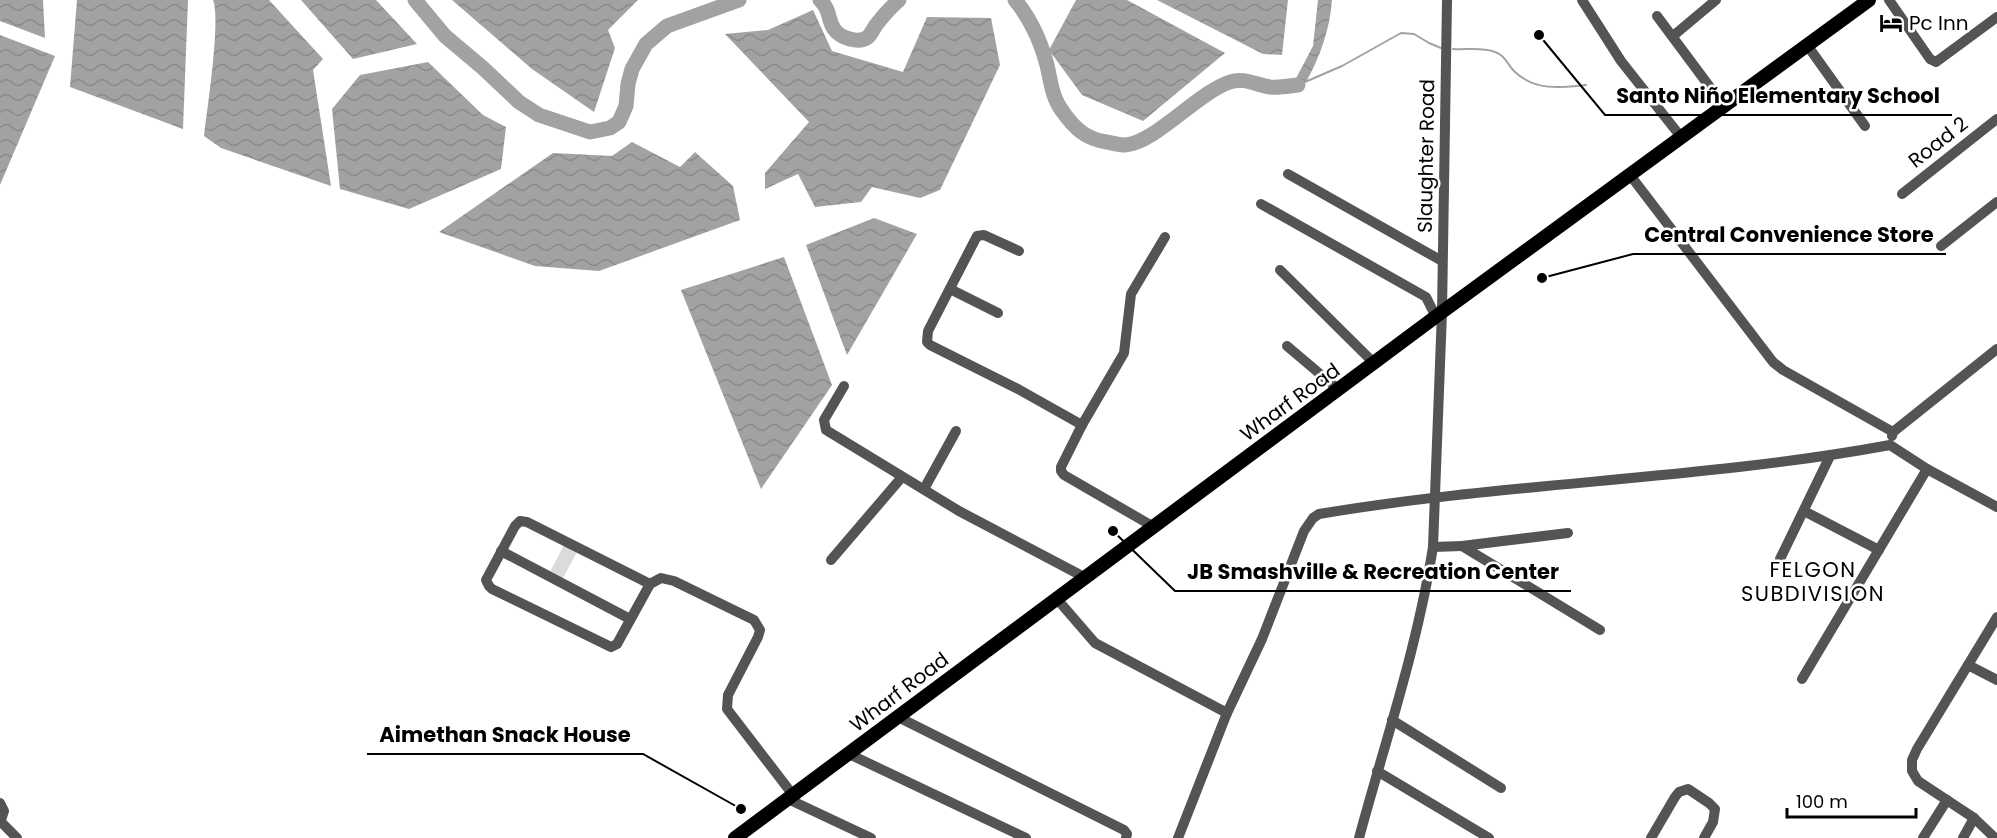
<svg xmlns="http://www.w3.org/2000/svg" width="1997" height="838" font-family="Poppins,sans-serif">
<style>
.garden{fill:#dbdbdb}
.water{fill:url(#water-waves)}
.lines{fill:none;stroke-linecap:round;stroke-linejoin:round}
.stream{stroke:#a2a2a2;stroke-width:2}
.river{stroke:#a2a2a2;stroke-width:15}
.minor{stroke:#545454;stroke-width:10}
.major{stroke:#000;stroke-width:14}
.labels{text-anchor:middle;dominant-baseline:central;stroke-width:5;stroke-linejoin:round;paint-order:stroke}
.poi-label{font-size:20px;fill:#000;stroke:#fff;text-anchor:start}
.street-label{font-size:20px;fill:#000;stroke:#fff}
.neighbourhood-label{font-size:21px;letter-spacing:1.5px;fill:#000;stroke:#fff}
.leader{fill:none;stroke:#000;stroke-width:2}
.callout-dot{fill:#000;stroke:#fff;stroke-width:2}
.callout-label{font-size:21px;text-anchor:middle;font-weight:bold;fill:#000;stroke:#fff;stroke-width:5;stroke-linejoin:round;paint-order:stroke}
</style>
<defs>
<pattern id="water-waves" width="16" height="10" patternUnits="userSpaceOnUse" patternTransform="scale(1.5)"><rect width="16" height="10" fill="#a2a2a2"/><path d="M0 5q4-4 8 0t8 0" fill="none" stroke="#8a8a8a"/></pattern>
</defs>
<rect width="100%" height="100%" fill="#fff"/>
<path class="garden" d="M564,545l13,7 -14,26 -13,-6z"/>
<g class="water">
<path d="M0,0h43l2,38 -45,-17z"/>
<path d="M77,0h111l-5,129 -113,-42z"/>
<path d="M213,0h56l54,59 -10,11 18,116 -110,-38 -17,-12c3,-26 17,-116 9,-136z"/>
<path d="M301,0h75l41,44 -64,15z"/>
<path d="M452,0h186l-30,30 7,18 -21,64 -62,-43z"/>
<path d="M1076,0h51l98,53 -82,68 -61,-26 -33,-45z"/>
<path d="M1157,0h131l-6,55 -19,-1z"/>
<path d="M1318,0h14c-2,29 -12,57 -26,82l-14,4 21,-40z"/>
<path d="M813,10l19,41 71,21 24,-55 64,1 9,47 -60,125 -20,8 -48,-11 -11,15 -46,5 -17,-33 -33,15v-16l44,-51 -84,-88 43,-4z"/>
<path d="M0,35l55,21 -55,129z"/>
<path d="M428,62l55,53 23,12 -5,42 -92,40 -69,-20 -8,-80 28,-34z"/>
<path d="M632,142l48,25 15,-15 38,34 7,34 -141,51 -64,-5 -96,-34 114,-79 59,3z"/>
<path d="M874,218l43,16 -70,121 -41,-110z"/>
<path d="M784,257l48,128 -71,104 -80,-199z"/>
</g>
<g class="lines">
<g class="stream">
<path d="M1453,49c13,1 30,-2 42,3 10,3 12,12 19,19 20,20 47,17 72,14"/>
<path d="M1298,85l44,-19 59,-33 13,1 15,9 12,5"/>
</g>
<g class="river">
<path d="M415,0l30,36 38,32 36,34 20,13 51,17 20,-4 9,-6 7,-16 2,-22 4,-15 14,-25 21,-18 72,-26"/>
<path d="M820,0c11,11 7,18 14,29 6,9 25,15 34,8 3,-3 6,-9 8,-12 7,-9 14,-17 23,-25"/>
<path d="M1015,0c15,18 26,42 32,65 4,17 5,33 16,47 12,17 23,27 44,30 5,1 12,3 18,3 30,-2 72,-52 105,-63 14,-5 26,3 40,5 9,1 19,-1 28,-2"/>
</g>
<g class="minor">
<path d="M1582,0l39,61 60,76"/>
<path d="M1889,0l41,59 6,3 61,-45"/>
<path d="M1657,16l67,90"/>
<path d="M1673,36l43,-36"/>
<path d="M1807,45l58,81"/>
<path d="M1288,174l154,87"/>
<path d="M1630,175l143,187 10,8 110,62"/>
<path d="M1902,194l95,-75"/>
<path d="M1261,204l165,93 10,20"/>
<path d="M1941,246l56,-44"/>
<path d="M1019,251l-35,-16 -7,1 -49,95 -1,11 3,3 88,44 64,36"/>
<path d="M1280,270l95,94"/>
<path d="M950,289l48,24"/>
<path d="M1287,346l52,44"/>
<path d="M844,386l-20,34 2,10 133,81 127,67"/>
<path d="M1892,436l1,-4 104,-83"/>
<path d="M924,489l32,-58"/>
<path d="M1804,511l75,39"/>
<path d="M1154,527l-90,-52 -3,-4v-4l21,-42 42,-72 7,-59 34,-57"/>
<path d="M1568,533l-106,13 138,84"/>
<path d="M1433,547l29,-1"/>
<path d="M501,551l129,68"/>
<path d="M1780,559l50,-103"/>
<path d="M831,560l71,-83"/>
<path d="M650,584l-123,-62 -7,-1 -5,5 -29,54 3,6 3,3 119,58 6,-3 33,-60 11,-6 13,3 80,39 6,10 -2,7 -30,58 -1,14 66,86"/>
<path d="M1057,599l38,44 132,70"/>
<path d="M1968,665l29,15"/>
<path d="M1802,679l125,-210"/>
<path d="M898,717l226,113 3,4 -1,4"/>
<path d="M1392,720l109,68"/>
<path d="M849,754l177,84"/>
<path d="M1377,771l112,67"/>
<path d="M788,799l83,39"/>
<path d="M0,803l4,8 -4,12"/>
<path d="M1,822l16,16"/>
<path d="M1178,838l49,-125 35,-74 42,-108 9,-13 6,-4c189,-32 382,-34 571,-69l37,24 70,38"/>
<path d="M1359,838c26,-96 59,-193 74,-291l9,-235 5,-312"/>
<path d="M1651,838l24,-41 4,-5 9,-3 21,14 6,6 -2,13 -9,16"/>
<path d="M1923,838l24,-38"/>
<path d="M1963,838l11,-20"/>
<path d="M1995,838l-21,-20 -56,-37 -6,-10v-11l5,-11 80,-132"/>
</g>
<path class="major" d="M735,838l707,-526 427,-312"/>
</g>
<defs>
<g id="hotel-bare" transform="scale(1.8)"><path d="M-6-4.5h1.5V1H6V5H4.5V3h-9V5H-6ZM-4 0a1.8 1.8 0 1 1 3.6 0ZM.5 0V-2.5h3Q6-2.5 6 0Z" fill="#000" stroke="#fff" stroke-width="2.5" paint-order="stroke"/></g>
</defs>
<g fill-rule="evenodd">
<use href="#hotel-bare" x="1891" y="23"/>
</g>
<g class="labels">
<g class="poi-label">
<text x="1909" y="23">Pc Inn</text>
</g>
<g class="street-label">
<text transform="translate(1938 142) rotate(-38)">Road 2</text>
<text transform="translate(1426 156) rotate(-89)">Slaughter Road</text>
<text transform="translate(1290 402) rotate(-36)">Wharf Road</text>
<text transform="translate(899 692) rotate(-37)">Wharf Road</text>
</g>
<g class="neighbourhood-label">
<text x="1813" y="569">FELGON<tspan x="1813" dy="24">SUBDIVISION</tspan></text>
</g>
</g>
<path class="leader" d="M1539 35L1605 115H1952M1542 278L1633 254H1946M1113 531L1175 591H1571M741 809L643 754H367"/>
<g class="callout-dot">
<circle cx="1539" cy="35" r="6"/>
<circle cx="1542" cy="278" r="6"/>
<circle cx="1113" cy="531" r="6"/>
<circle cx="741" cy="809" r="6"/>
</g>
<g class="callout-label">
<text x="1778" y="103">Santo Niño Elementary School</text>
<text x="1789" y="242">Central Convenience Store</text>
<text x="1373" y="579">JB Smashville &amp; Recreation Center</text>
<text x="505" y="742">Aimethan Snack House</text>
</g>
<path d="M1787 808v9h129v-9" fill="none" stroke="#000000" stroke-width="3"/>
<text x="1796" y="808" font-size="18" fill="#000000" stroke="#ffffff" stroke-width="4.5" paint-order="stroke">100 m</text>
</svg>
